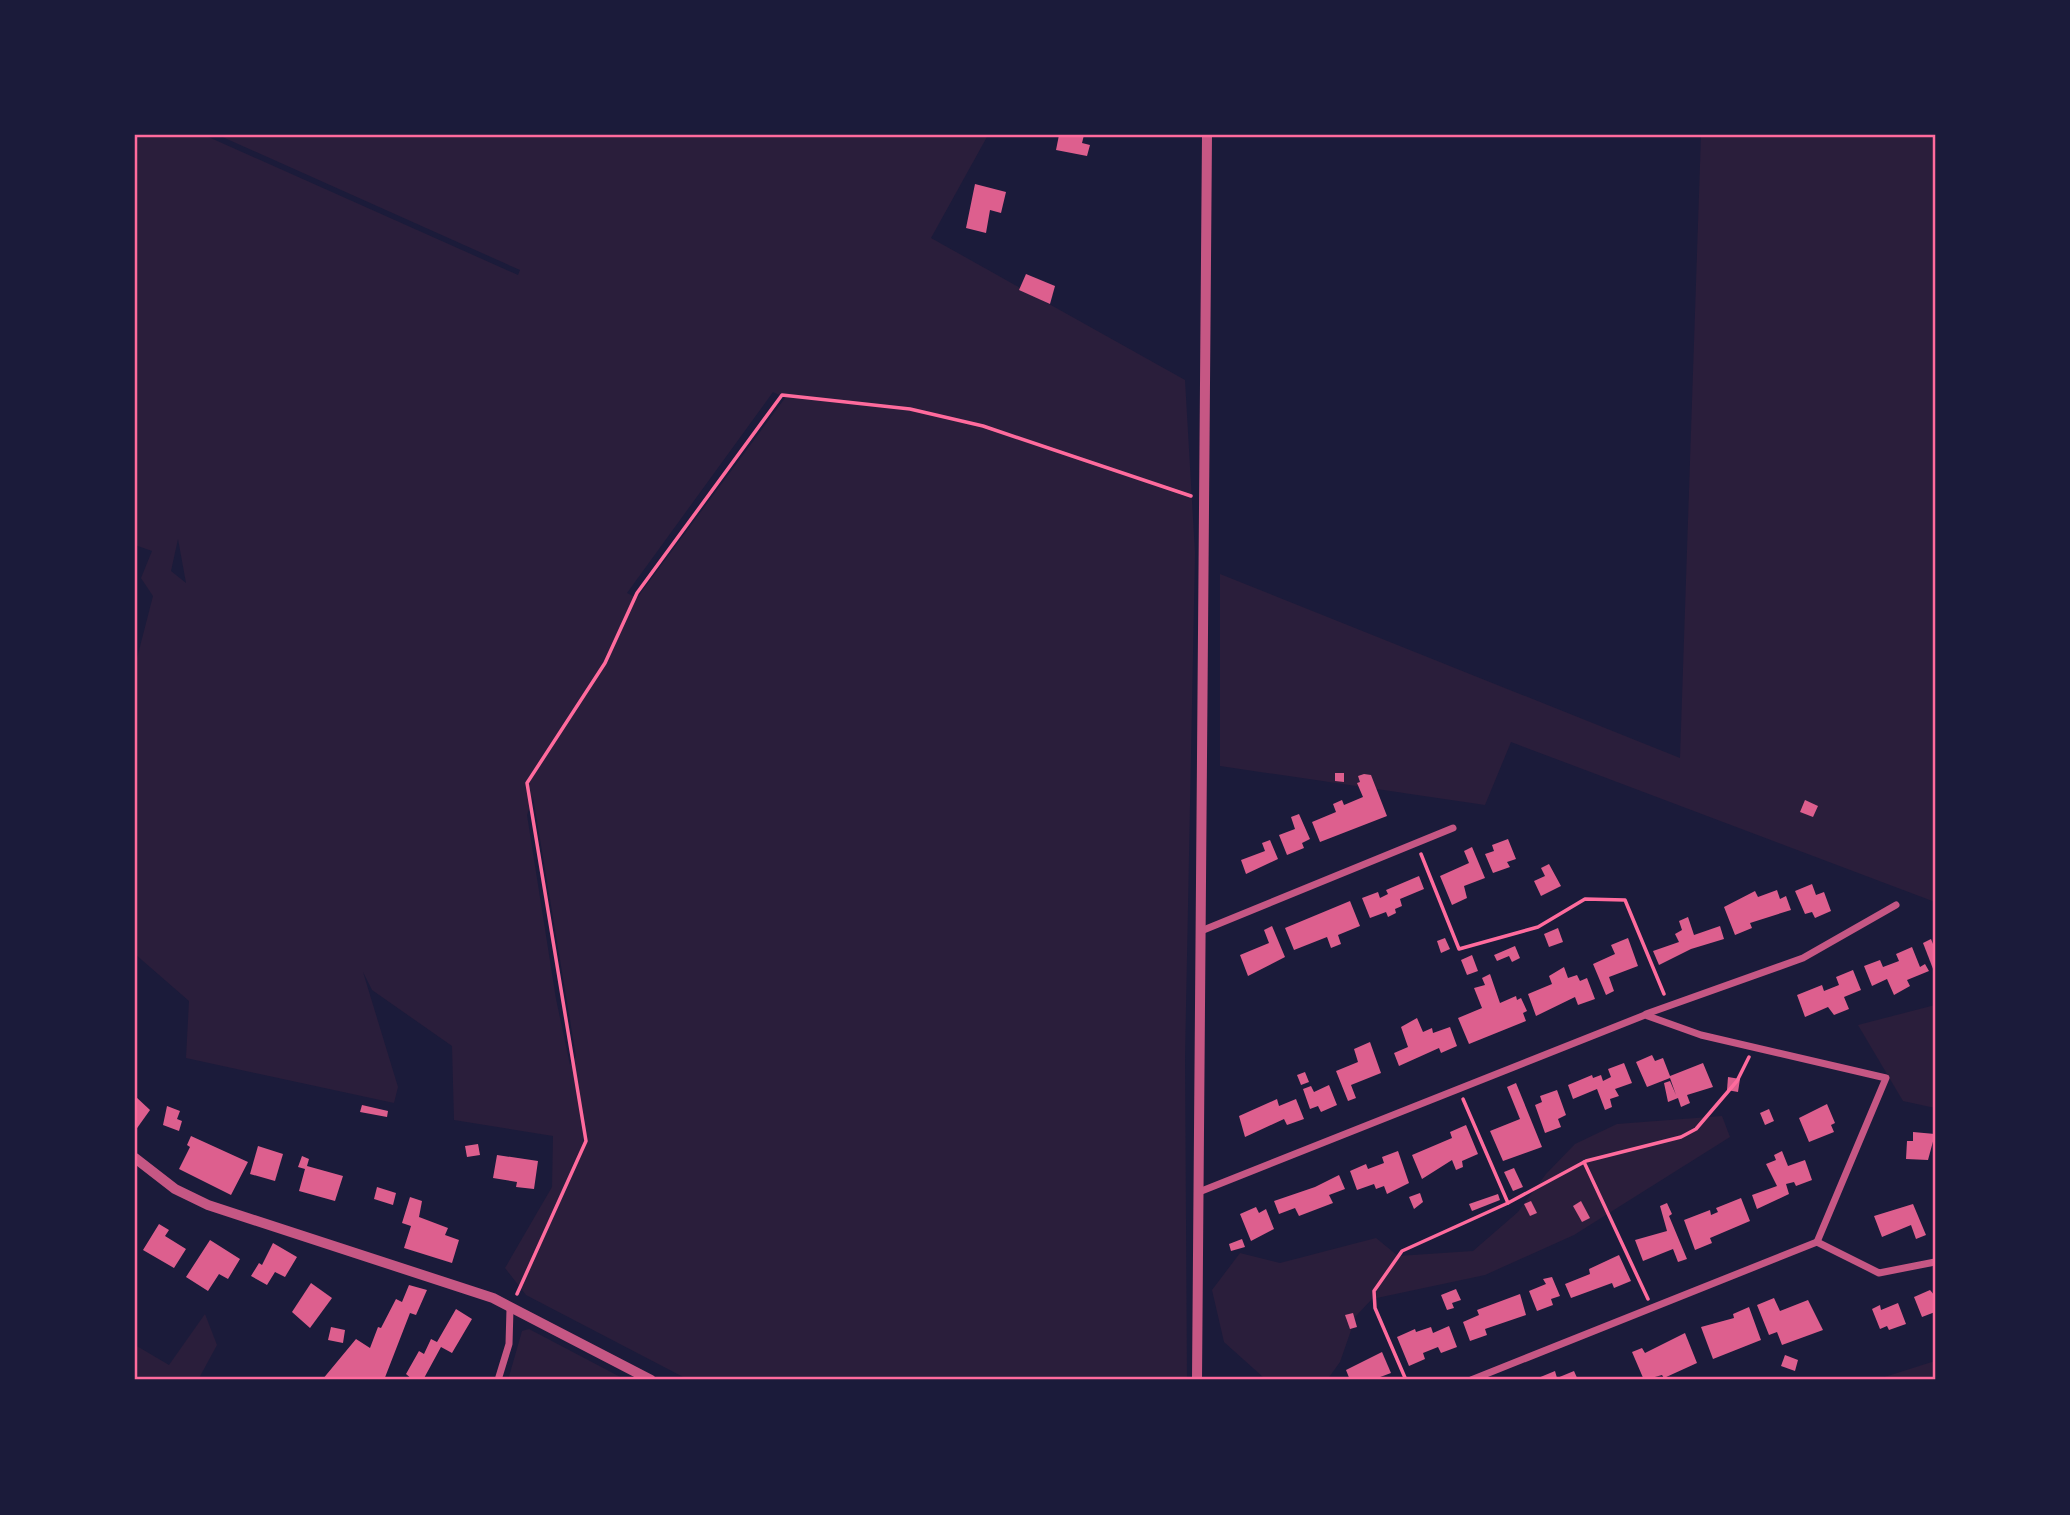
<svg xmlns="http://www.w3.org/2000/svg" width="2070" height="1515" font-family="Raleway,sans-serif">
<style>
.green{fill:#2a1e3b;fill-rule:evenodd}
.building{fill:#dd5f8e}
.lines{fill:none;stroke-linecap:round;stroke-linejoin:round}
.path{stroke:#ff6b9d;stroke-width:3.5}
.minor{stroke:#c65784;stroke-width:7}
.tertiary{stroke:#c65784;stroke-width:10}
.neatline{fill:none;stroke:#ff6b9d;stroke-width:2.5}
</style>
<rect width="100%" height="100%" fill="#1b1b3a"/>
<g class="green">
<path d="M135,135h69l314,140 2,-5 -302,-135h770l-57,103 254,142 10,173 -10,505 2,322h-498l-163,-85 -21,-27 47,-81 1,-51 -99,-16 -2,-74 -80,-56 -9,-18 35,115 -4,16 -208,-45 3,-57 -54,-47v-288l18,-70 -12,-18 11,-27 -17,-6zM773,392l12,6 -148,200 -10,-5zM178,539l8,44 -15,-12zM533,797l43,259 -6,9 -14,-66 -29,-184z"/>
<path d="M1701,135h234v767l-424,-160 -26,63 -265,-39v-192l460,184z"/>
<path d="M1935,1005v103l-32,-7 -45,-76z"/>
<path d="M1722,1116l8,21 -156,98 -89,40 -113,24 -16,17 -16,46 -13,18h-53l-11,-3 -39,-35 -12,-52 28,-37 40,10 96,-25 22,18 75,-5 45,-39 28,-38 29,-30 42,-20z"/>
<path d="M205,1314l12,31 -19,35h-63v-35l34,20z"/>
<path d="M529,1329l97,51h-118l14,-49z"/>
<path d="M1935,1361v19h-60z"/>
</g>
<g class="building">
<path d="M1059,135h25l-2,8 8,2 -3,11 -31,-6z"/>
<path d="M975,184l31,8 -5,21 -11,-3 -4,23 -20,-5z"/>
<path d="M1026,274l29,12 -5,18 -31,-14z"/>
<path d="M1335,773h9v9l-9,-1z"/>
<path d="M1364,774l7,1 16,41 -67,26 -8,-20 24,-10 -3,-8 9,-4 2,5 19,-8 -6,-14 3,-1 -2,-6z"/>
<path d="M1805,800l13,6 -5,11 -13,-5z"/>
<path d="M1299,814l11,25 -8,4 2,5 -17,7 -8,-20 16,-6 -4,-12z"/>
<path d="M1508,839l8,20 -9,3 3,5 -17,6 -8,-19 9,-3 -2,-6z"/>
<path d="M1270,840l8,19 -32,15 -5,-14 24,-9 -3,-8z"/>
<path d="M1472,847l13,31 -21,8 3,12 -15,7 -12,-29 29,-13 -5,-12z"/>
<path d="M1549,864l12,22 -20,10 -7,-15 11,-5 -4,-8z"/>
<path d="M1419,876l5,13 -24,10 2,7 -7,3 1,4 -8,4 -2,-5 -16,6 -8,-20 16,-6 2,6 8,-4 -2,-4z"/>
<path d="M1812,884l4,11 8,-3 7,19 -16,7 -3,-6 -7,2 -10,-23z"/>
<path d="M1777,890l3,9 6,-3 5,14 -41,13 2,5 -17,7 -11,-28 31,-16 3,6z"/>
<path d="M1350,901l10,25 -22,9 3,9 -10,4 -4,-11 -33,13 -9,-22z"/>
<path d="M1688,917l6,18 26,-9 4,13 -33,10 -32,16 -6,-14 26,-9 -4,-8 7,-4 -3,-9z"/>
<path d="M1272,926l13,31 -37,19 -8,-21 29,-12 -5,-13z"/>
<path d="M1558,928l5,14 -14,5 -5,-13z"/>
<path d="M1445,938l5,11 -9,4 -4,-12z"/>
<path d="M1628,938l10,28 -29,11 5,14 -8,4 -13,-31 22,-10 -4,-9z"/>
<path d="M1931,939l4,10v25l-12,-31z"/>
<path d="M1515,946l5,12 -8,4 -3,-6 -12,5 -3,-6z"/>
<path d="M1912,947l8,20 5,-3 4,7 -22,9 3,6 -16,9 -7,-16 -15,7 -8,-20 16,-6 3,7 16,-6 -3,-7z"/>
<path d="M1472,955l6,16 -11,4 -6,-15z"/>
<path d="M1564,967l4,11 9,-3 3,6 7,-3 8,21 -17,6 -3,-8 -39,19 -8,-22 24,-10 -3,-8z"/>
<path d="M1853,970l8,20 -17,7 5,12 -15,6 -6,-8 -23,10 -8,-22 25,-10 2,6 15,-6 -3,-8z"/>
<path d="M1490,974l10,29 16,-7 1,4 4,-2 6,13 -4,2 3,8 -57,23 -11,-26 24,-10 -8,-20 11,-3 -3,-7z"/>
<path d="M1417,1018l6,14 9,-4 1,5 17,-6 7,19 -16,7 -2,-5 -40,18 -5,-13 14,-6 -7,-20z"/>
<path d="M1370,1042l11,31 -30,12 5,13 -8,3 -12,-30 22,-9 -4,-13z"/>
<path d="M1652,1055l3,6 8,-3 7,18 33,-13 10,24 -26,8 3,8 -9,4 -3,-9 -10,4 -4,-19 6,-2 6,14 -6,-17 -23,9 -11,-25z"/>
<path d="M1624,1063l8,20 -17,6 4,7 -9,3 2,8 -7,3 -8,-21 -24,10 -5,-14 24,-10 1,3 8,-3 2,6 8,-4 -3,-8z"/>
<path d="M1305,1072l4,10 -8,3 -4,-10z"/>
<path d="M1728,1077l12,2 -2,13 -11,-2z"/>
<path d="M1516,1083l26,64 -39,14 -13,-30 30,-12 -13,-32z"/>
<path d="M1329,1085l8,20 -16,7 -3,-6 -8,3 -7,-20 8,-3 3,6z"/>
<path d="M1557,1090l9,25 -8,4 3,8 -16,6 -10,-28 7,-3 -2,-6z"/>
<path d="M135,1096l15,14 -15,21z"/>
<path d="M1277,1099l2,7 17,-7 8,20 -17,6 -3,-6 -39,18 -6,-21z"/>
<path d="M1827,1104l8,19 -4,2 3,7 -25,10 -10,-24z"/>
<path d="M362,1105l26,6 -1,6 -27,-5z"/>
<path d="M167,1106l13,5 -3,8 5,2 -3,10 -16,-6z"/>
<path d="M1769,1109l5,12 -9,4 -5,-12z"/>
<path d="M1466,1125l12,29 -16,7 1,6 -7,3 -4,-10 -30,19 -10,-24 40,-17 -2,-6z"/>
<path d="M1913,1132l22,2 -7,26 -22,-1 1,-18h6z"/>
<path d="M191,1136l57,26 -17,33 -52,-26 11,-22 -3,-2z"/>
<path d="M478,1144l2,11 -13,2 -2,-11z"/>
<path d="M258,1146l25,8 -8,27 -25,-7z"/>
<path d="M1398,1151l11,32 -22,11 -3,-8 -8,3 -2,-5 -17,6 -7,-19 16,-7 2,5 16,-6 -2,-6z"/>
<path d="M1782,1151l6,15 17,-6 7,20 -16,6 -2,-4 -8,2 3,10 -32,15 -5,-14 25,-9 -11,-22 10,-4 -2,-5z"/>
<path d="M497,1155l41,6 -4,28 -18,-2 1,-5 -24,-4z"/>
<path d="M302,1156l7,3 -2,7 36,10 -8,25 -36,-10 6,-22 -7,-2z"/>
<path d="M1514,1168l9,19 -10,4 -9,-19z"/>
<path d="M1339,1175l6,14 -16,6 4,8 -34,13 -4,-8 -16,6 -5,-13 41,-14z"/>
<path d="M377,1187l19,6 -3,12 -19,-6z"/>
<path d="M1420,1193l3,9 -9,7 -5,-12z"/>
<path d="M1498,1194l2,6 -28,11 -3,-7z"/>
<path d="M410,1197l12,4 -3,16 29,11 -3,7 14,5 -7,23 -48,-15 7,-22 -9,-3z"/>
<path d="M1741,1198l9,23 -40,17 2,5 -17,7 -11,-30 26,-10 1,5 7,-3 -2,-4z"/>
<path d="M1531,1201l6,12 -7,3 -6,-12z"/>
<path d="M1581,1201l9,17 -8,4 -9,-16z"/>
<path d="M1667,1203l5,11 -3,2 18,43 -9,3 -5,-13 -30,12 -8,-21 32,-9 -7,-25z"/>
<path d="M1913,1204l13,31 -10,4 -5,-14 -29,12 -8,-21z"/>
<path d="M1256,1207l3,6 7,-4 8,20 -23,12 -11,-27z"/>
<path d="M159,1224l10,6 -4,6 21,13 -12,19 -31,-18z"/>
<path d="M1242,1239l3,8 -14,4 -2,-7z"/>
<path d="M210,1240l30,19 -12,20 -9,-5 -11,17 -22,-14z"/>
<path d="M273,1243l24,14 -12,20 -10,-5 -8,13 -16,-9 8,-13 3,2z"/>
<path d="M1619,1255l12,26 -17,7 -2,-5 -41,15 -6,-14 25,-10 -1,-5z"/>
<path d="M1552,1277l8,19 -9,3 2,6 -16,6 -8,-20 17,-7 -3,-5z"/>
<path d="M311,1283l21,15 -22,30 -18,-16z"/>
<path d="M409,1285l18,5 -11,25 -6,-2 -26,67h-62l34,-41 14,9 8,-21 3,1 15,-29 6,3z"/>
<path d="M1456,1289l5,11 -9,3 2,5 -7,2 -6,-15z"/>
<path d="M1930,1290l5,6v16l-13,5 -8,-20z"/>
<path d="M1520,1294l6,21 -41,14 2,6 -17,6 -7,-19 16,-7 -2,-5z"/>
<path d="M1774,1298l6,13 28,-11 15,30 -41,15 -5,-13 -8,3 -12,-30z"/>
<path d="M1898,1303l8,21 -17,6 -2,-4 -7,3 -8,-20 8,-4 1,5z"/>
<path d="M1749,1307l12,33 -48,19 -12,-32 33,-9 -1,-4z"/>
<path d="M456,1309l16,10 -20,34 -11,-6 -18,33h-10l-7,-6 13,-23 5,3 7,-15 6,3z"/>
<path d="M1353,1313l4,14 -7,2 -5,-14z"/>
<path d="M1449,1326l8,21 -16,6 -3,-6 -15,6 2,6 -16,7 -12,-29 18,-8 1,3 15,-5 2,6z"/>
<path d="M331,1327l14,3 -2,13 -15,-3z"/>
<path d="M1685,1333l12,30 -33,15 -2,-3 -18,5 -12,-28 10,-4 3,5z"/>
<path d="M1382,1352l9,21 -19,7h-22l-4,-10z"/>
<path d="M1785,1355l13,5 -3,11 -14,-5z"/>
<path d="M1555,1371l2,7 17,-7 4,9h-39l-1,-2z"/>
</g>
<g class="lines">
<g class="path">
<path d="M1421,854l38,95 79,-22 47,-28 40,1 39,94"/>
<path d="M1463,1099l45,104"/>
<path d="M1584,1162l64,137"/>
<path d="M517,1294l69,-153 -59,-358 78,-120 32,-70 145,-198 128,14 73,17 208,70"/>
<path d="M1406,1380l-31,-72 -1,-17 28,-40 106,-48 78,-42 95,-24 15,-8 41,-48 12,-24"/>
</g>
<g class="minor">
<path d="M1201,931l252,-103"/>
<path d="M1646,1014l157,-56 93,-53"/>
<path d="M1199,1192l446,-177 56,20 185,43 -69,164"/>
<path d="M498,1380l11,-36 1,-35"/>
<path d="M1471,1380l346,-138 62,31 56,-11"/>
</g>
<g class="tertiary">
<path d="M135,1158l40,31 33,16 285,93 158,82"/>
<path d="M1197,1380l10,-1245"/>
</g>
</g>
<rect width="2070" height="1515" fill="none" stroke="#1b1b3a" stroke-width="273"/>
<rect x="136" y="136" width="1798" height="1242" class="neatline"/>
</svg>
